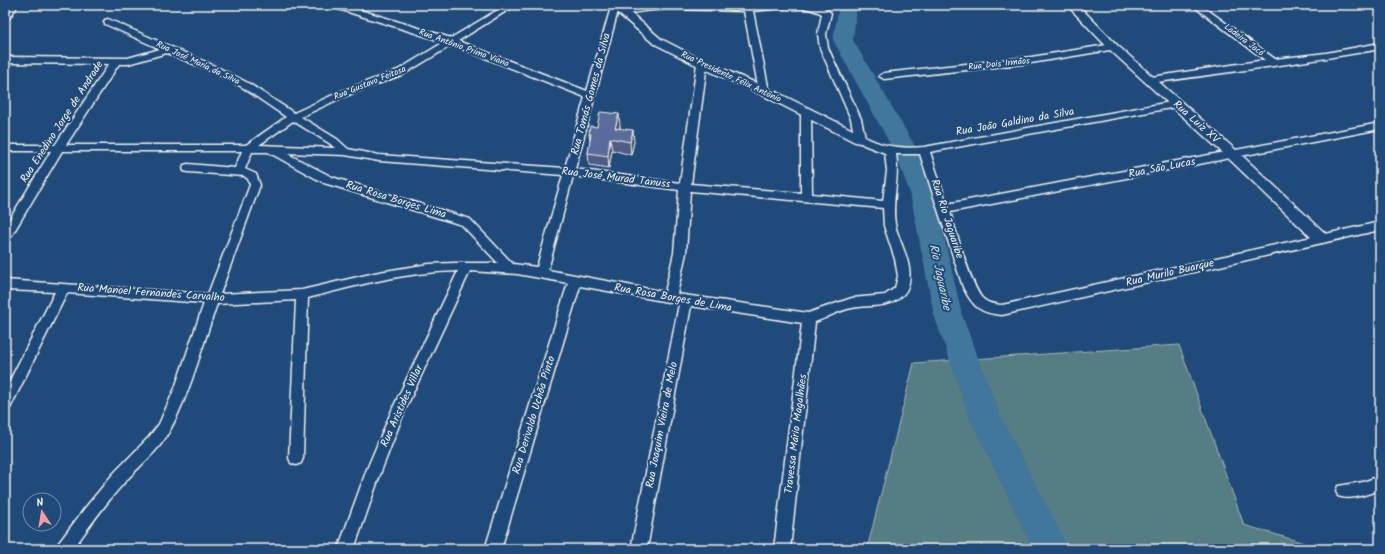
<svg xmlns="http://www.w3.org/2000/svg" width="1385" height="554" font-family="Kalam,sans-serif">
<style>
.green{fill:#557d83;stroke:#a4b7b6}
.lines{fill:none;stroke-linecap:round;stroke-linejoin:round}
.river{fill:#40779b;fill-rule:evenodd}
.minor-casing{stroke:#f4f1e8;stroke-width:3}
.tertiary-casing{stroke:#f4f1e8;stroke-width:3}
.minor{fill:#1f4a7a;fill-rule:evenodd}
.tertiary{fill:#1f4a7a;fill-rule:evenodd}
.wall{fill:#4d5d85;stroke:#f4f1e8}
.shaded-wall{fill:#3f4c6c;stroke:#f4f1e8}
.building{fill:#5a6c9b;stroke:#f4f1e8}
.labels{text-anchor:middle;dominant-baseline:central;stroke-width:4;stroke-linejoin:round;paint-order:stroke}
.far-street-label{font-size:9px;fill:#f4f1e8;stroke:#1f4a7a}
.street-label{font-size:11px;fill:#f4f1e8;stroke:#1f4a7a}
.water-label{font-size:12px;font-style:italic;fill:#d9dfdc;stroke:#1f4a7a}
</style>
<rect width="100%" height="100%" fill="#1f4a7a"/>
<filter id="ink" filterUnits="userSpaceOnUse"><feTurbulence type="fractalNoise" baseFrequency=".025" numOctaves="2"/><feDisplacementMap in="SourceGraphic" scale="8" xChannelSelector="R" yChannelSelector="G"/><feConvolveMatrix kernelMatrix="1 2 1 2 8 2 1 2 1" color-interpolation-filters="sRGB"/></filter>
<g filter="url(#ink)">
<path class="green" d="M1179,345l65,180 80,24h-457l47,-186z"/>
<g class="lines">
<path class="river" d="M839,5h18l-4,35 66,113 15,40 28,122 38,100 69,134h-36l-63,-130 -36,-104 -24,-122 -15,-40 -62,-113z"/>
<g class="minor-casing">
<g id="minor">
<path d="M10,5h8l-10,15 -3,1v-9z"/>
<path d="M331,5h13l107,33 55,-33h10l-58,36 129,50 24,-84 2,-2h5l1,2 -44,162 105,14 17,-119 5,-3 5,3 -16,120 110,9v-80l5,-3 5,3 1,81 71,7 4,-30 -2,-18 -21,-8 -9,-6 -4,-20 -31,-71 -2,-14 4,-20c-20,-11 -47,-5 -69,-3l16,80 -5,3 -5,-3 -15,-80c-39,0 -82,-6 -121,4l-4,-3 1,-2 13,-4 14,-1 174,1 10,7 -5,21 2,14 33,71 4,18c19,10 37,12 59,10l252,-46 5,3 -5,3 -246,45 17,52 433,-81v6l-430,83c6,19 21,74 32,86 6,6 12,6 20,7l378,-83v8l-378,85c-22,-2 -29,-8 -39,-28l-43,-133h-24c4,24 -5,47 -1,70 3,15 12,29 14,44 1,7 1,14 -2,21 -12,21 -35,15 -55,19 -13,2 -25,10 -37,14l-25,227h-16l28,-226 -111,-17 -44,243h-16l48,-245 -99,-18 -79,263h-16l83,-266 -51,-9 -47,-3 -65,139 -23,59 -28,80h-16l29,-80 25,-59 66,-139c-51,1 -101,14 -150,27l-5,160 -2,5 -5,2 -5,-2 -2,-5 7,-158 -79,4c-15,42 -26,88 -48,128 -11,20 -31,35 -46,52 -18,20 -34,43 -50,65h-17l2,-5 27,-36 28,-34 36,-37 10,-13 16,-36 29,-85 -137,-10 -57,115 -5,2v-20l50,-98 -50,-2v-10l203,14 42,-109 -2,-6 -4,-3 -56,-4 -4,-1 -1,-3 1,-3 4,-1 47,4 7,-17h-180l-53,89 -4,1v-14l46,-76h-46v-6h50l54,-81 -104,-1v-6l123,1 32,-9 -55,-25 -1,-2 1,-2 3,-1 109,48 31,16 46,30 43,-20 61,-23 46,-28 -112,-35zM452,45l133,52 -20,71 -186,-13 -31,-6 -11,-10 -36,-22 42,-20 61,-23zM167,53l44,18 31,16 44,30 -40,28h-180l53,-81h9zM293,121l36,22 6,5 -76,-3zM252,152h16l56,31 138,42 36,38h-44l-25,1 -50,8 -77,18 -82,4 40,-109 -4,-11 -11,-5zM286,153l59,2 34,6 184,14 -26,92 -24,-3 -43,-45 -138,-42zM573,176l106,14 -5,63 -9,39 -117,-22zM690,191l193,17 1,18 11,33 3,17 -3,12 -10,7 -33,3 -44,15 -131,-19 9,-41z"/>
<path d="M1192,5h9l74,54 51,-6 54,-10v6c-76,14 -153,23 -229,34l-3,-1 -2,-2 5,-3 114,-17z"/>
<path d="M1113,44l4,3 -1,2 -85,14 -147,16 -5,-3 5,-3 147,-16z"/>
<path d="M1380,476v14c-13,4 -29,11 -42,6l-2,-5 2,-5 25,-4z"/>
</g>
</g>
<g class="tertiary-casing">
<g id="tertiary">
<path d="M604,5h13l10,5 34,29 45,23 62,26 97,48 1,3 -1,3 -5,1 -5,-1 -95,-48 -62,-28 -45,-23 -34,-29z"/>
<path d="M1067,5h11l39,40 120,106 89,83 2,4 -2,4 -5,1 -5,-1 -89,-85 -118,-108z"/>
</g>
</g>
<use href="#minor" class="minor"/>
<use href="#tertiary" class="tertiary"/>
</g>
<path class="wall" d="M620,126v3l14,13 -3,13 -19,-5 -3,18 -20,-3 -1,-12 2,-12 -1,-7z"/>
<g class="shaded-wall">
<path d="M619,114l1,12 -3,14 -2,-12z"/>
<path d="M633,130l1,12 -3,13 -1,-13z"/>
<path d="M610,138l2,12 -3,18 -1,-12z"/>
</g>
<path class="building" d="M600,112l19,2 -4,14 18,2 -3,12 -20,-4 -2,18 -20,-3 3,-19h-2l1,-8 7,1z"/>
</g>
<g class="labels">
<g class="far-street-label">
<text transform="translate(1244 40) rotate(37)">Ladeira Jacó</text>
<text transform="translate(464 48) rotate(20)">Rua Antônio Primo Viana</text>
<text transform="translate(198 63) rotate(25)">Rua José Maria da Silva</text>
<text transform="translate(999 64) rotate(-6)">Rua Dois Irmãos</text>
<text transform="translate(731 77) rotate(25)">Rua Presidente Félix Antônio</text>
<text transform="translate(370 83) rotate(-22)">Rua Gustavo Feitosa</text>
</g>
<g class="street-label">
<text transform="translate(591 94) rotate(-75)">Rua Tomás Gomes da Silva</text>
<text transform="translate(62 122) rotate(-57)">Rua Enedino Jorge de Andrade</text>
<text transform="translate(1015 122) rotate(-10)">Rua João Galdino da Silva</text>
<text transform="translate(1196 122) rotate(42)">Rua Luiz XV</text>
<text transform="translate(1162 168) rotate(-11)">Rua São Lucas</text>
<text transform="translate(616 178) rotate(7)">Rua José Murad Tanuss</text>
<text transform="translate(396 200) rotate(17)">Rua Rosa Borges Lima</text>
<text transform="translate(947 219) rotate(72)">Rua Rio Jaguaribe</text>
<text transform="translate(1170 273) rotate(-13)">Rua Murilo Buarque</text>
<text transform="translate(151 293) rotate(4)">Rua Manoel Fernandes Carvalho</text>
<text transform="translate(673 298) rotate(10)">Rua Rosa Borges de Lima</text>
<text transform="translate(402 406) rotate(-66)">Rua Aristides Villar</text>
<text transform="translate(534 415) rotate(-73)">Rua Derivaldo Uchõa Pinto</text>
<text transform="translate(662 425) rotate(-79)">Rua Joaquim Vieira de Melo</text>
<text transform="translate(796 434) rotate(-83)">Travessa Mário Magalhães</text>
</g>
<g class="water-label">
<text transform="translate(940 277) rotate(78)">Rio Jaguaribe</text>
</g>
</g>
<rect width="1385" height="554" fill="none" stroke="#1f4a7a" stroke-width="20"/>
<rect x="10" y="10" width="1365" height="534" fill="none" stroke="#f4f1e8" stroke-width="1.5" filter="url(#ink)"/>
<g transform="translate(42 512) rotate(348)"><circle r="19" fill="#1f4a7a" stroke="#748da6"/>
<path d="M0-3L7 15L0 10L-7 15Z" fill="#ff9aa2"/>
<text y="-6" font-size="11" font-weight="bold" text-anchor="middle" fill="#f4f1e8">N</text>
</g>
</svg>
